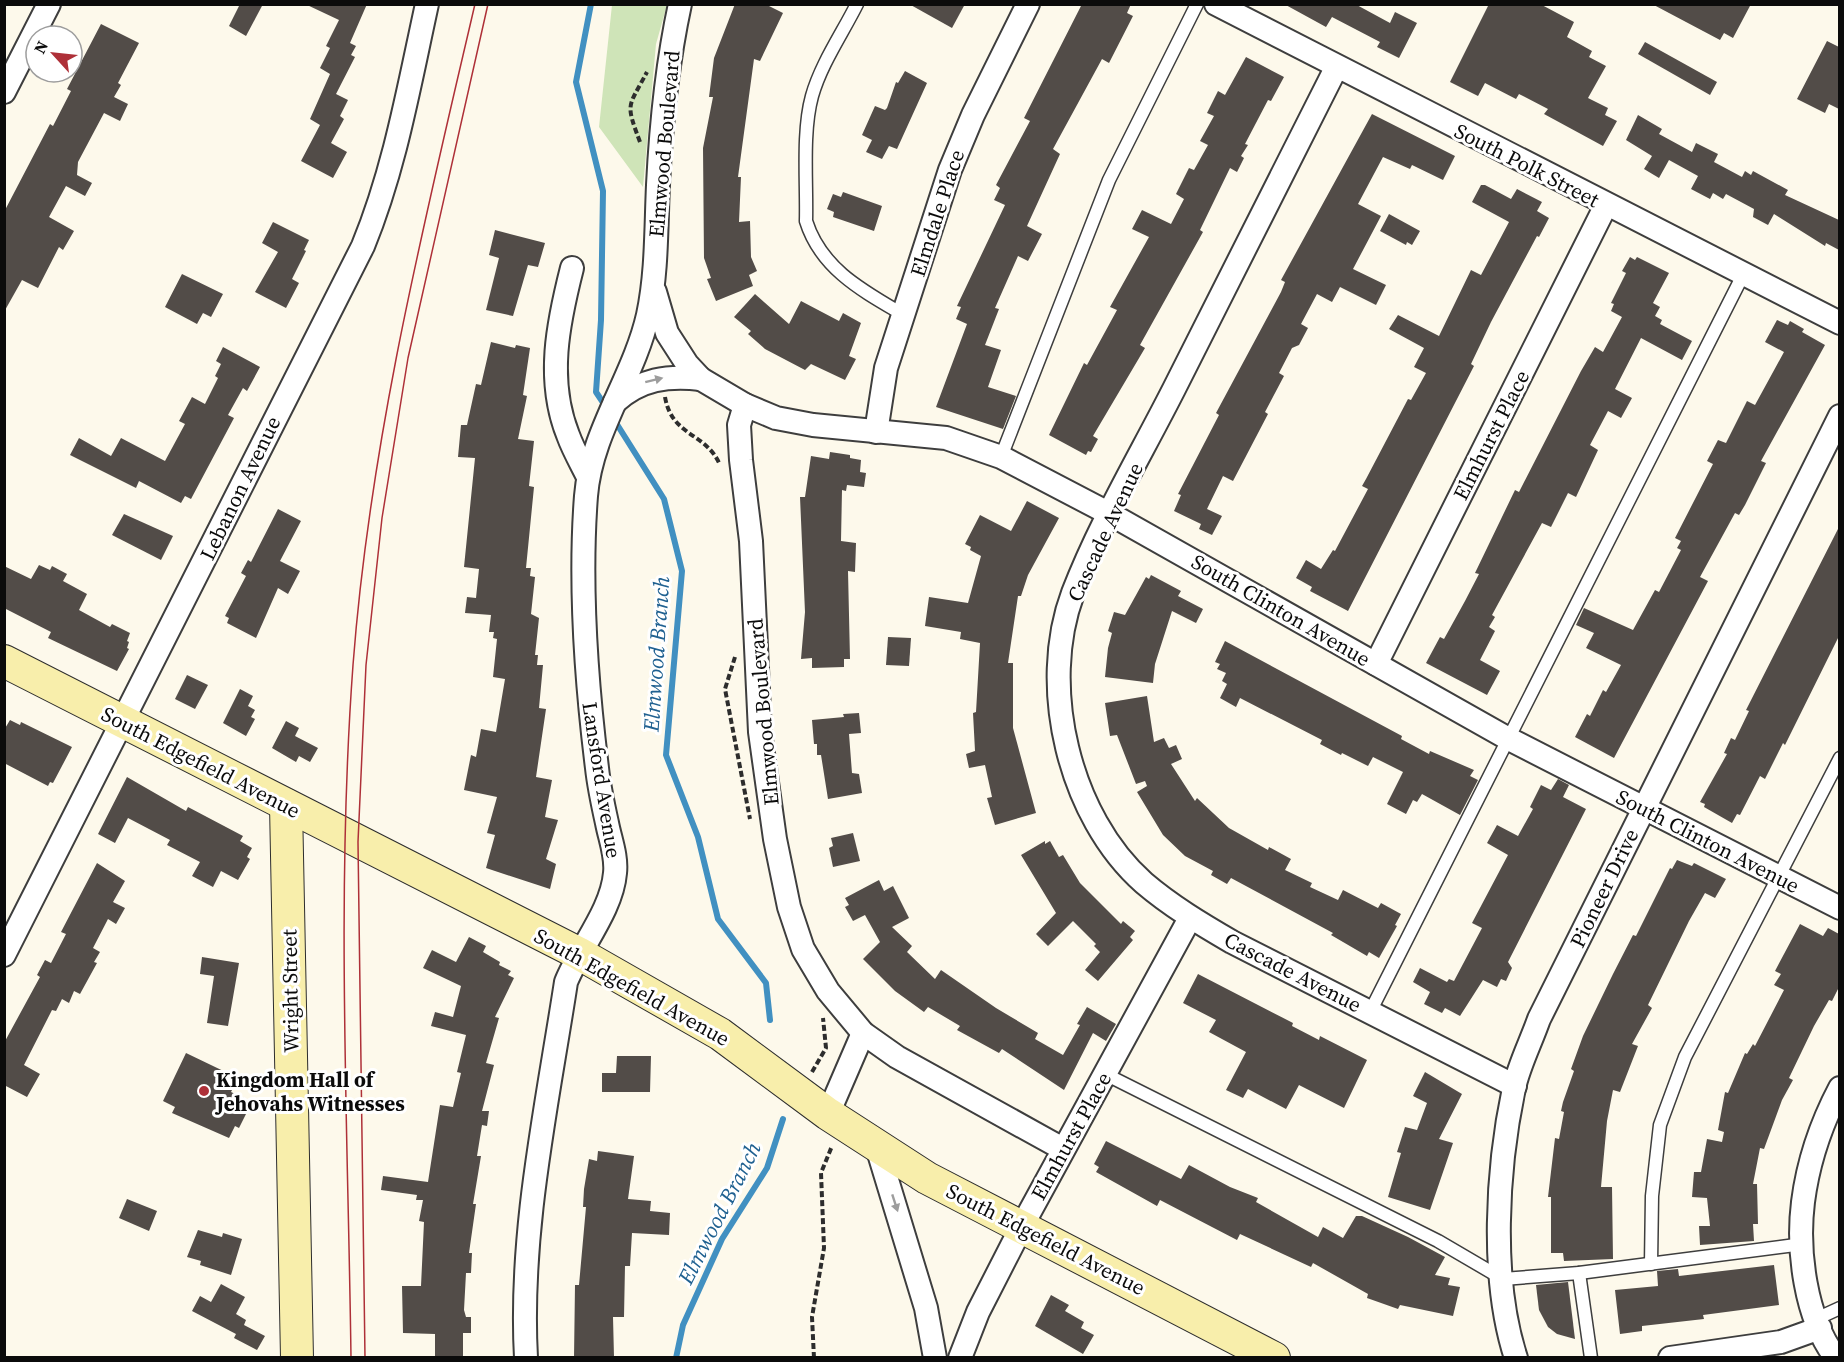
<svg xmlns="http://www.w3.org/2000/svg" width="1844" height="1362" font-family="'Source Serif 4',serif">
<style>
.green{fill:#cfe4b8}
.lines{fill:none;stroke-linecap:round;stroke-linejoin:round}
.stream{stroke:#4190c1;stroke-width:6}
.building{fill:#524c48}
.lane-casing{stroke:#3e3e3e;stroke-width:15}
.street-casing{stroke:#3e3e3e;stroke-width:26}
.secondary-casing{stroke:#2d2d2d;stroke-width:34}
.path{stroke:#2d2d2d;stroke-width:4;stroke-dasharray:6 3;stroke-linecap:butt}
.lane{stroke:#fff;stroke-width:12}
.street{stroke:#fff;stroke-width:22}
.secondary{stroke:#f8eeab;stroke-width:32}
.tram{stroke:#ae3038;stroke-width:1.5}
.oneway{fill:#9d9d9d}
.poi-dot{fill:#ae3038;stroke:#fff;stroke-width:2}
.labels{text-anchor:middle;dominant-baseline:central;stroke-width:6;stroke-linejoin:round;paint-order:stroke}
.street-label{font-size:21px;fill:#0b0b0b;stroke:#fff}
.poi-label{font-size:21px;font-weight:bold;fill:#0b0b0b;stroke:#fff;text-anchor:start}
.water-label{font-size:22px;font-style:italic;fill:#206191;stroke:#fff}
</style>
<rect width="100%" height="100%" fill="#fdf9eb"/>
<path class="green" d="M612,5h55l-11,39 -13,143 -44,-60z"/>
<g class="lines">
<g class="stream">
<path d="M591,4l-15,78 27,109 -2,129 -5,72 10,15"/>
<path d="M613,418l51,81 18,72 -16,184 32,82 20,82 48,64 4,37"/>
<path d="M676,1358l7,-33 39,-86 45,-71 16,-49"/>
</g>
</g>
<g class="building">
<path d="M240,4h23l-17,32 -17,-10z"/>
<path d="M305,4h62l-17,39 6,3 -5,9 4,2 -19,37 12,6 -8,16 4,3 -13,24 16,9 -14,26 -32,-17 19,-36 -10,-6 20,-45 -10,-6 10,-20 -4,-2 13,-26z"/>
<path d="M735,4h30l18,9 -23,48 -6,-2 -16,118h3l-2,45 11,-1 1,36 6,14 -8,4 4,11 -37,15 -9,-22 4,-1 -7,-20 -1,-110 10,-51h-4l5,-39z"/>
<path d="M909,4h56l-13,24z"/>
<path d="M1082,4h49l-4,9 6,3 -24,47 -7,-4 -49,90 7,5 -33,72 15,8 -14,27 -10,-5 -23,52 4,1 -14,36 16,5 -13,37 28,9 -13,33 -67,-22 31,-83 -11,-5 5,-12 -4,-1 48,-101 -11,-5 6,-12 -4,-3 34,-64 -6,-3z"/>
<path d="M1284,4h71l35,19 5,-11 22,11 -18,35 -22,-11 3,-5 -48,-25 -6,10z"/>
<path d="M1489,4h51l34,18 -7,15 25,14 -3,6 17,9 -18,32 20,10 -3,7 12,6 -14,25 -59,-32 4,-5 -29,-15 -3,5 -31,-16 -7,13 -28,-14z"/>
<path d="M1652,4h99l-18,34 -9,-5 -4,7z"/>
<path d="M101,24l38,19 -21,40 3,2 -7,12 14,7 -8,17 -16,-8 -26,49 -1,13 15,8 -7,13 -19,-10 -17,31 25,14 -11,19 -4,-3 -21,41 -16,-8 -18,32v-100l46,-88 3,2 18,-35 -4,-2z"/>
<path d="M1827,41l12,6v62l-10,-5 -4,9 -28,-14z"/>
<path d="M1645,42l72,40 -7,13 -72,-41z"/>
<path d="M1246,57l38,20 -13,24 -3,-1 -23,44 3,1 -7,11 3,2 -7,14 -7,-4 -30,62 3,2 -63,113 5,3 -52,88 5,3 -7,13 -3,-1 -2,4 -37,-20 35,-72 3,2 30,-55 -7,-3 39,-70 -17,-8 10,-19 29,14 13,-25 -8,-5 13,-26 5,2 14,-25 -8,-4 14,-25 -7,-3 11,-22 7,4z"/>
<path d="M905,71l22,12 -30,66 -8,-3 -7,13 -16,-7 6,-12 -10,-5 13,-29 10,4 2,-2 9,-26 2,1z"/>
<path d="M1372,114l83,42 -12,24 -31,-15 -2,4 -27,-12 -25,47 23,12 -28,53 33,16 -10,20 -36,-18 -8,15 -15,-8 -16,30 7,4 -9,17 -7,3 -13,25 5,3 -19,36 3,2 -35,67 -10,-5 -16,33 15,7 -10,19 -13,-6 2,-5 -27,-13 7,-16 -3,-1 41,-79 -3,-2 65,-121 4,-10 -4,-2z"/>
<path d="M1638,115l24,14 -3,5 33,18 4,-9 22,11 -4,8 28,15 3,-6 6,4 2,-4 35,19 -3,5 54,25v30l-13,-7 -1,3 -51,-32 -6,11 -15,-8 1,-8 -28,-15 -3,5 -10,-6 -3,6 -19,-10 7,-13 -29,-16 -10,18 -15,-9 8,-13 -26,-16z"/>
<path d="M1481,185h4l26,14 6,-10 25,13 -5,9 12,7 -10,19 -2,-1 -46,86 -20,42 3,2 -126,245 -38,-20 2,-4 -16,-9 10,-18 15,9 12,-19 2,1 33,-62 -6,-3 4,-7 42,-80 3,1 15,-27 -12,-6 10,-19 -35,-19 9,-14 41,21 32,-66 10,5 28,-53 -37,-20z"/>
<path d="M843,192l39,14 -8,25 -41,-14 1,-5 -7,-3 6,-15 8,3z"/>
<path d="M1389,214l31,17 -8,14 -5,-3 -1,3 -26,-14z"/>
<path d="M273,222l36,18 -5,10 2,1 -14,28 7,4 -13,25 -31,-16 23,-40 -16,-9z"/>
<path d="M495,230l50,13 -7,24 -10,-2 -15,51 -27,-6 13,-52 -10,-3z"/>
<path d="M1630,257l5,3 2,-3 32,16 -16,30 7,4 -5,9 7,4 -2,4 32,17 -10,19 -41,-22 -26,51 17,9 -11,20 -13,-7 -18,34 8,5 -22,47 -8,-4 -17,34 -9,-4 -50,92 3,2 -6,10 6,4 -15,29 20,11 -13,24 -61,-32 14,-26 4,2 21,-38 14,-27 -4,-1 40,-83 4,2 62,-121 14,-24 8,5 19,-35 -11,-6 3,-7 -3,-1 15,-30 -4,-2z"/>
<path d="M182,274l41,20 -12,23 -8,-4 -6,11 -32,-17z"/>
<path d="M755,294l34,30 12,-23 38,20 4,-8 18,10 -12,33 7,3 -11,21 -34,-16 -6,6 -40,-21 -17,-15 3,-3 -17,-14z"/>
<path d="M1777,320l11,5 2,-4 14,8 -2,3 23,13 -64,116 5,2 -21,42 -6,10 -4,-2 -35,64 8,4 -94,177 -39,-21 12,-23 3,2 13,-26 3,2 15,-27 -35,-17 8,-15 -18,-8 8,-17 49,22 22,-40 4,2 22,-42 -4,-2 4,-7 -6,-3 38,-74 -6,-3 11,-21 8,3 21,-42 8,4 29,-53 -19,-10z"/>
<path d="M491,342l24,6 1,-3 14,3 -7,47 4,1 -9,43 16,2 -5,45 5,1 -8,81h5l-1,8 5,1 -4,37 8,4 -4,37h3l-1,10h6l-4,43 7,1 -10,68 16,3 -7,37 13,3 -12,39 10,5 -6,25 -64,-21 9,-33 -8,-2 10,-36 -33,-7 7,-35 5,2 5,-28 15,3 9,-53 -12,-2 4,-38 -4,-1 1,-6h-5l2,-17 -26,-2 2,-16 9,1 3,-29 -15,-2 11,-109 -17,-1 3,-32h6l9,-41 5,1z"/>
<path d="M223,347l37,20 -13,24 -4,-3 -15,27 6,3 -43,81 -6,-3 -4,7 -42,-22 -3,7 -66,-33 9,-17 32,18 10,-18 44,23 20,-37 -6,-3 13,-24 13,7 13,-26 -3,-2 6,-12 -5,-3z"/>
<path d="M830,452l20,3v3l11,2 -1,12 6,1 -2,14 -17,-2 -1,6 -4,-1 -1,51 15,2 -1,29 -7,-1 2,88h-6v8l-32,1v-10l-11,1 4,-47 -5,-115h5l6,-41 18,3z"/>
<path d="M1027,501l32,17 -31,57 -7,21h-3l-10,67h5v65l23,85 -41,12 -8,-27 5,-1 -7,-32 -16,3 -3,-14 9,-3 -2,-38 3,-1 4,-69 -20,-4 1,-7 -36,-6 4,-29 39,6 13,-47 -11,-6 1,-3 -6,-3 15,-29 31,16z"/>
<path d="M278,509l23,12 -21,40 20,10 -12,23 -10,-6 -22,50 -29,-15 2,-5 -4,-2 21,-40 -5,-3 7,-13 3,2z"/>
<path d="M124,514l49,22 -12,24 -49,-25z"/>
<path d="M1839,527v109l-54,109 -2,-2 -18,36 -5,-3 -20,39 -3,-1 -5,9 -28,-16 1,-3 -5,-2 27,-48 -3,-1 7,-15 4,2 14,-29 -3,-1z"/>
<path d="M39,565l11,5 2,-4 15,8 -4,7 24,13 -8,16 31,17 2,-3 18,9 -3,8 2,1 -2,6 2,1 -12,22 -69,-33 3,-6 -47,-24v-42l27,13z"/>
<path d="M1151,575l30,16 -3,5 25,13 -7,14 -24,-12 -17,53 -2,19 -48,-6 3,-29 4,-15 -4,-2 6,-19 11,3 21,-38 3,2z"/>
<path d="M888,637l23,1 -2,28 -23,-1z"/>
<path d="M1225,641l177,95 -1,3 28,15 1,-3 44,19 -4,6 8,4 -18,35 -38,-21 -5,8 -4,-2 -7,14 -19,-10 16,-32 -30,-15 -5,9 -26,-13 -1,2 -21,-11 2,-4 -82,-42 -4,9 -16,-9 7,-14 -5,-3 4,-8 -9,-4 3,-5 -5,-2z"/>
<path d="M187,675l21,10 -13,24 -20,-10z"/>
<path d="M240,689l13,7 -5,10 7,4 -4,7 4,2 -9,17 -23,-13z"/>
<path d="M1147,696l7,46 10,-4 5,10 7,-3 6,14 -11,5 24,37 2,-3 32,30 39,22 1,-3 22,12 -6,11 27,13 -2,4 28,13 5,-10 35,18 3,-5 20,11 -6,11 2,1 -18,32 -10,-6 -2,4 -36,-21 2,-2 -102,-55 -4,6 -16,-9 2,-4 -28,-15 -22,-21 -26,-43 10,-6 -2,-5 -9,3 -19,-49 -7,1 -5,-33z"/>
<path d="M859,713l2,20 -12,1 3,39 7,1 3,19 -34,6 -7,-44h-4v-11h-3l-2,-24 32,-3 -1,-3z"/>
<path d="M10,720l10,5 1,-3 51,25 -19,36 -3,-1 -2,4 -44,-23v-33z"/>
<path d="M286,721l13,7 -4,8 23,12 -8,14 -11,-6 -3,6 -24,-14z"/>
<path d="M127,777l59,34 2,-4 55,29 -3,5 12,7 -5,9 3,2 -12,21 -17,-9 -8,16 -21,-11 8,-14 -33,-17 3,-5 -42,-22 -13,25 -17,-9z"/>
<path d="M1558,779l11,6 -6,12 23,12 -78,153 4,6 -6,13 -5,-2 -4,8 -14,-7 -23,36 -15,-8 -3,5 -18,-9 6,-12 -17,-10 7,-14 27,14 2,-3 5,2 28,-53 -10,-5 36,-68 -21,-12 10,-18 21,11 15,-27 -3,-2 11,-22 10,5z"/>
<path d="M853,833l7,28 -27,6 -4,-19 4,-2 -2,-8z"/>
<path d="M1045,841v3l5,-3 9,16 4,-2 17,28 41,41 2,-3 12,10 -5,6 3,3 -35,41 -13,-11 15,-18 -6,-6 2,-2 -23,-23 -25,25 -12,-12 20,-21 -35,-58z"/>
<path d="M1677,860l15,6 2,-3 32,16 -11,19 -10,-5 -16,28 -41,84 4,3 -20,36 6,2 -18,46 -7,-2 -6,31 -6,66h11l1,72 -49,2 -1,-8h-12v-56h-3l7,-59 4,1 5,-27 -3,-1 2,-9 11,-31 -3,-2 12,-33 30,-62 20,-39 3,1 34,-68 2,1z"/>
<path d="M97,863l28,18 -12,21 12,6 -9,16 -8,-5 -15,29 7,4 -6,10 3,1 -17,31 -6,-3 -5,12 -7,-4 -6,12 -4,-1 -28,55 16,9 -13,23 -23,-12v-42l36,-66 -3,-2 8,-15 6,3 15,-29 -5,-2z"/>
<path d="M879,880l5,11 9,-5 16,32 -17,9 20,19 -5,6 28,27 6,-9 55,38 42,25 -3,6 28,16 17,-30 -3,-1 10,-17 29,17 -10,17 -13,-8 -29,57 -62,-41 -3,4 -42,-23 3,-4 -32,-19 -4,5 -29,-21 -32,-32 17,-17 -15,-27 -12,6 -8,-14 4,-2 -4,-7z"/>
<path d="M1800,924l23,12 5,-8 11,6v53l-7,14 -3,-1 -15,26 -25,52 4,2 -11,20 -18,49 -4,-1 -7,36h4l1,40h-5l1,17 -54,4 -1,-19h11l-3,-28 -15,-1 2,-25h7l6,-33 15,3 2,-10 -6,-2 7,-38 3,1 17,-40 2,1 6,-10 2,2 29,-56 -10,-5 7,-11 -6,-3z"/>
<path d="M469,937l17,9 -3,6 17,10 -1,3 12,6 -3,4 6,3 -19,39 4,1 -13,45 8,2 -12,46h7l-2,15 -5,-1 -5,31h4l-8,48h3l-7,49h3l-1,20h-5l-2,37 2,7h5v16h-8v25h-28v-24l-32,-1 -1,-47h19l3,-64 -5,-1 4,-21h-7l1,-5 -36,-5 2,-14 45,6 12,-77 13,2 8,-34 -4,-1 9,-37 -35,-9 4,-14 18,5 8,-31 -38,-18 9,-18 24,12z"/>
<path d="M202,957l37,6 -11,63 -21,-3 7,-47 -14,-2z"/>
<path d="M1198,974l95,49 -1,3 27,14 1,-4 47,24 -23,48 -45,-23 -13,24 -38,-20 -5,9 -17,-8 20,-38 -37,-20 7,-12 -33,-17z"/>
<path d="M186,1053l52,25 -7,14 15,7 -5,10 6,3 -8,16 -4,-2 -6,12 -57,-25 3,-6 -12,-6z"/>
<path d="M617,1056h34l-1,36h-48v-19h14z"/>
<path d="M1425,1072l37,22 -23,45 14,4 -23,67 -42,-13 13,-44 -4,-1 8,-25 12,3 10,-27 -14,-7z"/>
<path d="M1106,1141l75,38 8,-14 41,22 28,11 -2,4 62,35 5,-10 20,11 13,-22h6l46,21 37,20 -10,18 15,3 -2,7 12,2 -7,29 -53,-11 -2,4 -31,-11 1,-4 -55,-31 -2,4 -71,-33 -3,6 -77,-40 -3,6 -61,-34 3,-5 -5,-3z"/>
<path d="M598,1151l36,5 -6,43 23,2 -1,10 20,2 -1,22 -37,-2 -2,33h-5l-1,51h-11l1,40 -40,1 1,-73h4l7,-78h-3l1,-18 5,-30 8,2z"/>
<path d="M127,1199l30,12 -8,20 -30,-13z"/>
<path d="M198,1230l24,7 1,-4 19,6 -11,36 -31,-10 1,-4 -14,-4z"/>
<path d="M1774,1265l5,40 -76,10 1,4 -62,7v5l-22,3 -5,-44 43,-4 -1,-15 21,-2 1,7z"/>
<path d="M1568,1282l7,57 -18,-5 -9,-7 -9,-17 -3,-25z"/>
<path d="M221,1284l24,13 -9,17 10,6 -2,5 21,11 -8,14 -23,-12 2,-4 -44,-23 8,-15 11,6z"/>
<path d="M1051,1295l18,10 -4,6 19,11 -3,6 13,7 -11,19 -48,-28z"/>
</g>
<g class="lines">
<g class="lane-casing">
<g id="lane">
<path d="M857,4c-15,30 -36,60 -45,92 -10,36 -5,87 -6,125 15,48 57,70 98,94"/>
<path d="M1001,457l108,-277 88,-176"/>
<path d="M1370,1012l373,-737"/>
<path d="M1105,1074l333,167 65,38 76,-6 224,-29"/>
<path d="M1651,1264l1,-68 8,-71 25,-68 155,-299"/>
<path d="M1579,1273l12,85"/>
<path d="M1816,1319l24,-11"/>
</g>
</g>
<g class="street-casing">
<g id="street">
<path d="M1216,4l624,319"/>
<path d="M1336,68c-54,107 -108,214 -162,321 -34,67 -74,134 -101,204 -35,93 -4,224 71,290 27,23 57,41 88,59l283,144"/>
<path d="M4,92l45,-88"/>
<path d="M572,268c-14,55 -26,112 -4,167 5,14 13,28 20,42"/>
<path d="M655,292l12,41 20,31 14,15 44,26 31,13 37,7 133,13 55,19 109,57 397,224 333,170"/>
<path d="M615,402c25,-23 53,-27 86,-23"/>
<path d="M745,405l-6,20 2,35 10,81 9,191 15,107 14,68 14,42 25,42 35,42 34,24 166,92"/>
<path d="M876,432l10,-64 64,-198 23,-55 55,-111"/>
<path d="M1376,664l230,-459"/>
<path d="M4,955l359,-709c32,-78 46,-160 64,-242"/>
<path d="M828,1114l35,-81"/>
<path d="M877,1147l49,161 9,50"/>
<path d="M526,1358c-7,-126 21,-252 40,-376 14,-35 46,-72 49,-109 2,-17 -5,-34 -8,-50 -4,-18 -8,-36 -10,-55 -11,-89 -18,-181 -11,-272 5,-64 48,-119 62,-181 9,-42 8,-87 10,-130 3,-61 9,-121 22,-181"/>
<path d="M960,1358l18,-46 44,-86 168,-308"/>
<path d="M1516,1358c-26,-79 -19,-190 -2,-270 5,-23 17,-46 25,-69l301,-603"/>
<path d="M1670,1358l111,-16 39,-14"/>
<path d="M1836,1358c-31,-40 -39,-108 -33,-156 5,-39 19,-80 37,-114"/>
</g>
</g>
<g class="secondary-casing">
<g id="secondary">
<path d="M4,661l574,292 142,81 108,80 99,64 347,180"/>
<path d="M286,805l11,553"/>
</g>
</g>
<g class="path">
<path d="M640,142c-15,-40 -12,-34 7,-70"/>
<path d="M665,397c7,40 41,35 55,68"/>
<path d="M735,657l-10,32 25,130"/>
<path d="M812,1072l14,-24 -3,-30"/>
<path d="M814,1358l-2,-41 12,-69 -3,-75 11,-27"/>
</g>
<use href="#lane" class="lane"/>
<use href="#street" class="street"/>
<use href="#secondary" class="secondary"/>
<g class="tram">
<path d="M351,1358c-3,-231 -15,-463 2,-693 17,-224 71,-442 122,-661"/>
<path d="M365,1358l-7,-516 8,-177 16,-147 26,-160 80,-354"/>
</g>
</g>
<defs><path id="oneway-solid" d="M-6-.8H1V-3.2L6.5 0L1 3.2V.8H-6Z" transform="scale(1.5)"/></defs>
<g class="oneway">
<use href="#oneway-solid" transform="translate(654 380) rotate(-14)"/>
<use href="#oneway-solid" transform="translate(895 1203) rotate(72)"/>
</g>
<circle class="poi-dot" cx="204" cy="1091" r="6"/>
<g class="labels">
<g class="street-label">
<text transform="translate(664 144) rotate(-85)">Elmwood Boulevard</text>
<text transform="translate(1527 165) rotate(27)">South Polk Street</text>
<text transform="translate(937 213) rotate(-72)">Elmdale Place</text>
<text transform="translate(1491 435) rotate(-63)">Elmhurst Place</text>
<text transform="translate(240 488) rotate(-64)">Lebanon Avenue</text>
<text transform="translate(1105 532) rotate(-65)">Cascade Avenue</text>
<text transform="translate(1281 610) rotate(30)">South Clinton Avenue</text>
<text transform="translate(763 712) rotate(-95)">Elmwood Boulevard</text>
<text transform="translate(201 762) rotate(27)">South Edgefield Avenue</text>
<text transform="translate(602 780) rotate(81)">Lansford Avenue</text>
<text transform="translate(1708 841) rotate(27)">South Clinton Avenue</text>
<text transform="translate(1604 888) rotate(-64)">Pioneer Drive</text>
<text transform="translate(1293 972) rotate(27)">Cascade Avenue</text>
<text transform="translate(632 987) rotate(29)">South Edgefield Avenue</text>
<text transform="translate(290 991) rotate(-91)">Wright Street</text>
<text transform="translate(1071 1136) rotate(-61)">Elmhurst Place</text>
<text transform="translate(1046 1239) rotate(27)">South Edgefield Avenue</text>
</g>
<g class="poi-label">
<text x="216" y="1079">Kingdom Hall of<tspan x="216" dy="24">Jehovahs Witnesses</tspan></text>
</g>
<g class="water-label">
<text transform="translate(656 654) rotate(-86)">Elmwood Branch</text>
<text transform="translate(719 1213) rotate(-63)">Elmwood Branch</text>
</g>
</g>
<rect width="1844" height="1362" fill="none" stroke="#0b0b0b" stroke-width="12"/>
<g transform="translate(54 54) rotate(297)"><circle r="28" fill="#ffffff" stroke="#9d9d9d" stroke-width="1.5"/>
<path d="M0-4.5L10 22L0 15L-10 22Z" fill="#ae3038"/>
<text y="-9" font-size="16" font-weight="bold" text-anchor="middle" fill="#0b0b0b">N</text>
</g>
</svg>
